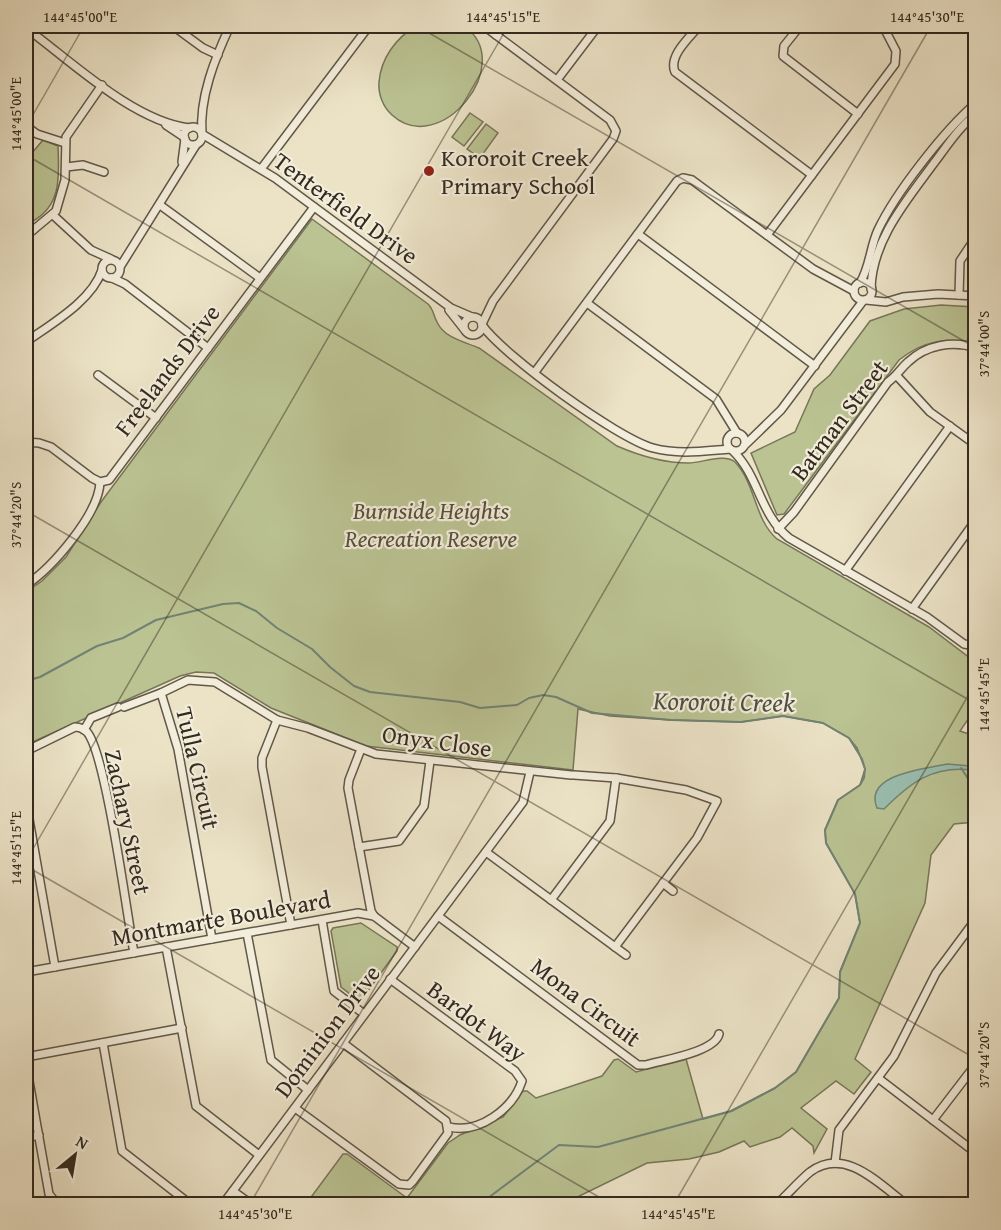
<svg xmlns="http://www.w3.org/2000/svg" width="1001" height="1230" font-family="'Gentium Book Plus',serif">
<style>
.green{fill:#bbc393;stroke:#777659;stroke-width:1.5}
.water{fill:#9abfaf;stroke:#718375;stroke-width:1.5}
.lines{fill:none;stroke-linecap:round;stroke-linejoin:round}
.stream{stroke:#718375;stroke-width:2}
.minor-casing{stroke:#615849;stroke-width:10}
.minor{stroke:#f3eddb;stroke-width:7}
.ticks{fill:none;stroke:#332a1f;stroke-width:1.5;stroke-opacity:0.45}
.poi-dot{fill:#8f2418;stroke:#f3eddb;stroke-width:2}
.labels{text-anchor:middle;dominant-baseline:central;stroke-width:4.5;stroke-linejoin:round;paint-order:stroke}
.poi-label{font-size:24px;fill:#332a1f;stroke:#f3eddb;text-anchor:start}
.street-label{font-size:24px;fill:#332a1f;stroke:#f3eddb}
.park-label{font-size:24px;font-style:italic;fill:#55503c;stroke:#f3eddb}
.water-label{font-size:26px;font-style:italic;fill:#4d4f43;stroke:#f3eddb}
.neatline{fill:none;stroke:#332a1f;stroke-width:2}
.ticks-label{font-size:15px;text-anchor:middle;fill:#332a1f}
</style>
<rect width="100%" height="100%" fill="#ece3c7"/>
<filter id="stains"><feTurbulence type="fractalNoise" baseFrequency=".00333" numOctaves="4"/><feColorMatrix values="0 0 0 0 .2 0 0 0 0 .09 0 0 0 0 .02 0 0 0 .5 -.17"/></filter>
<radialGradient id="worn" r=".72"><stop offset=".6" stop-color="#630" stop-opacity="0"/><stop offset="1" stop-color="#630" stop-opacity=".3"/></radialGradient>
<g class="green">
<path d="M416,26h48c54,37 -24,133 -72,89 -9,-8 -14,-21 -13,-33 2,-24 17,-44 37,-56z"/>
<path d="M470,113l13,9 -19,24 -12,-9z"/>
<path d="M486,124l12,9 -18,25 -13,-9z"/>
<path d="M43,140l15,6c1,29 4,59 -25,75l-7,-3v-58z"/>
<path d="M312,219l116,85c6,6 5,11 9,18 7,16 28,20 42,26l138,98c23,10 47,17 72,17 12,0 36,-10 46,-1 21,22 19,57 42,77l152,88 46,35 -3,5 3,3v39l-15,22 15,5v86l-21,2 -23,31 -6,48 -70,156 16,13 -17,22 -18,-13 -35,27 26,21 -13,24 -1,-7 -21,-18 -12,9 -30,10 -6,-6 -25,11 -30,7 -42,4 -84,41h-257l37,-50h4l60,44 41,-55 12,-8 43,-18 20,-26h4l9,7 66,-22 12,-16 4,-1 18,13 50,-13 17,60 29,-8 43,-23 21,-16 43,-74 1,-26 20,-49 -5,-29 -29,-51 -1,-13 13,-30 22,-15 5,-16 -8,-21 -8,-10 -26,-15 -40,-7 -42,6 -70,-2 -61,-4 -32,-7 -5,61 -207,-24 -95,-38 -57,-35 -18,-1 -16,4 -154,69v-153l16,-11 24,-24 35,-55z"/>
<path d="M941,305l34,2v39c-29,-10 -52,-5 -76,14l-115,154 -7,1 -26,-62 44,-21 19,-43 16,-14 40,-54 34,-12z"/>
<path d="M361,923l36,24v4l-35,48 -4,1 -17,-13 -10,-56 2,-3z"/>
</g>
<path class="water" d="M947,764l23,2 2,4c-39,-5 -62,13 -88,39l-7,-1c-14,-34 48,-39 70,-44z"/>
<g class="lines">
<g class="stream">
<path d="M26,681l14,-4 57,-31 26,-8 33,-18 67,-16 16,-1 17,8 21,17 35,21 18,18 24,19 16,6 90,10 20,6 37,-3 12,-7 14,-3 13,2 36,16 79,7 70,2 42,-6 40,7 26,15 13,21 3,10 -1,9 -4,7 -22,15 -13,30 1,13 29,51 5,29 -20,49 -1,26 -43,74 -21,16 -44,23 -133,36 -39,-2 -79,59"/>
<path d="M961,768l10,15"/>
</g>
<g class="minor-casing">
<g id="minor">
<path d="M173,26l30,22 15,7"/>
<path d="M699,26c-9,11 -31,30 -24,46l137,103"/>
<path d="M800,26l-16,20 -1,10 75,58"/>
<path d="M971,26l5,7"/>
<path d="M26,28c45,33 107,93 163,100"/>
<path d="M496,35l7,-9"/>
<path d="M557,80l41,-54"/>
<path d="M166,125l18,12"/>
<path d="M26,126l11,8 28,9"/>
<circle cx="193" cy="136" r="9"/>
<path d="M202,134l73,44 176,130 21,9"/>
<path d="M202,134c-3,-36 13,-76 28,-108"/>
<path d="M182,162l3,-23"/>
<path d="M66,167l17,-2 21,7"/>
<path d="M261,169l108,-143"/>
<path d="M160,205l100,73"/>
<path d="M53,215l38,35 20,9"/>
<path d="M26,221l7,9"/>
<path d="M638,234l177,132"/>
<path d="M767,235l128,-171 1,-13 -13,-25"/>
<path d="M26,236l30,-25 9,-31 1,-43 36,-52"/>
<circle cx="111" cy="269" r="9"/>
<path d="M120,267l76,-122"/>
<path d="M112,278l13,6 83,64"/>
<circle cx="863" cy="291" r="9"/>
<path d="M860,283c10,-16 10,-36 18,-53 18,-38 66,-99 98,-127"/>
<path d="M871,289c1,-49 36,-89 63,-126 13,-17 25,-36 42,-49"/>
<path d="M959,295l1,-34 16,-24"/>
<path d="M866,300l20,2 17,-5 35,-3 38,2"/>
<path d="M587,303l129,96 21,34"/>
<path d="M449,310l15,19"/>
<circle cx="473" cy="326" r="9"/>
<path d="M482,324l11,-23 120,-162 3,-8 -6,-11 -126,-94"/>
<path d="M482,325c22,31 135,113 171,123 26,7 51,3 77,1"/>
<path d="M26,342c25,-18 66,-41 76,-72"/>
<path d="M535,372l142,-191 6,-3 9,2 121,89 41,22"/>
<path d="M98,375l58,43"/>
<path d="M897,376l33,36 46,33"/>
<circle cx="736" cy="442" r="9"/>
<path d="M26,442l13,1 12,4 41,31 8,4 9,-2 205,-273"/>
<path d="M746,444l35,-34 82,-109"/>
<path d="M733,451c26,25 27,64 56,87l138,79 37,27 12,2"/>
<path d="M778,529l16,-17 94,-130c9,-6 12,-13 20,-20 18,-17 45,-22 68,-14"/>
<path d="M845,571l105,-145"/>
<path d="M26,585c26,-17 73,-71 74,-103"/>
<path d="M912,609l64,-89"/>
<path d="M124,707l37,-14"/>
<path d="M277,720l31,8 68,26 195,21"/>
<path d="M84,730l7,-12 27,-11"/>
<path d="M361,749l-12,31 -1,8 23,123 3,5"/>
<path d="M26,751l49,-24c5,0 8,1 12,5 19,22 40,183 47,221"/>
<path d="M574,775l42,3"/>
<path d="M26,802l29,165"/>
<path d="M359,847l40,-6 25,-35 6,-45"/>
<path d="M486,852l140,103"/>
<path d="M663,883l10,8"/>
<path d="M551,900l59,-79 6,-43 70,12 31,11 -20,37 -82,109"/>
<path d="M438,916l200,149h8c17,-5 69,-13 73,-31"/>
<path d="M322,920l12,71 30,23"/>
<path d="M247,933l24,127 37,30"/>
<path d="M212,939l-34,-190 -17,-56 27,-13 27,2 62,38 -15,38v9l29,158"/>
<path d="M166,947l30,159 63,49"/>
<path d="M26,972l332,-59 16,3 41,31"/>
<path d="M390,979l125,92 7,10c-9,28 -43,53 -73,46"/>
<path d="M103,1043l19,108 68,53"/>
<path d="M26,1057l156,-29"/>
<path d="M26,1064l23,130 8,10"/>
<path d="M878,1078l98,75"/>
<path d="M295,1108l104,76 10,1 4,-4 35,-48 -2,-12 -103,-78"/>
<path d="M933,1120l43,-56"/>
<path d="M26,1138l13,-3"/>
<path d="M835,1163l4,-33 55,-74 42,-83 40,-54"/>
<path d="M233,1191l18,13"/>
<path d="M223,1204l300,-402 7,-30"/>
<path d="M777,1204c11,-10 21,-22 33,-32 35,-26 69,12 96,32"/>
</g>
</g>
<use href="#minor" class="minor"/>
</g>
<path class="ticks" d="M417,26l559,322M26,127l58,-101M26,155l950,549M26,511l950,548M26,861l482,-835M26,866l585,338M250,1204l681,-1178M674,1204l302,-522"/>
<circle class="poi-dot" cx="429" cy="171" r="6"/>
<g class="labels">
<g class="poi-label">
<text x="441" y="157">Kororoit Creek<tspan x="441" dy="28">Primary School</tspan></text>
</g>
<g class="street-label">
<text transform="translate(346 208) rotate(36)">Tenterfield Drive</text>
<text transform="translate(167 370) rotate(-53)">Freelands Drive</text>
<text transform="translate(839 420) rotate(-53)">Batman Street</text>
<text transform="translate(437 741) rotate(8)">Onyx Close</text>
<text transform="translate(198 768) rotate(77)">Tulla Circuit</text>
<text transform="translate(128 822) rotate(78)">Zachary Street</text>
<text transform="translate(221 918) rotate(-10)">Montmarte Boulevard</text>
<text transform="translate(586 1002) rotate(37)">Mona Circuit</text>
<text transform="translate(477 1021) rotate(37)">Bardot Way</text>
<text transform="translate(327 1031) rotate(-53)">Dominion Drive</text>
</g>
<g class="park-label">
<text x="431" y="510">Burnside Heights<tspan x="431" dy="28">Recreation Reserve</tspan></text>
</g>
<g class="water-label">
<text transform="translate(724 701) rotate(1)">Kororoit Creek</text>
</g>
</g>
<rect width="1001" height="1230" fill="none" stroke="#ece3c7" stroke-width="66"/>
<g transform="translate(75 1155) rotate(30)" stroke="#f3eddb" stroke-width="4.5" paint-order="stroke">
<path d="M0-4.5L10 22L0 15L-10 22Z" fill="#332a1f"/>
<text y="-9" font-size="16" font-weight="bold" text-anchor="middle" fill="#332a1f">N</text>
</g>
<rect x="33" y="33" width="935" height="1164" class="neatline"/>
<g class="ticks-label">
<text x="80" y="22">144°45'00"E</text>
<text x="503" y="22">144°45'15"E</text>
<text x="927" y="22">144°45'30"E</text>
<text transform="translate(16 114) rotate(-90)" y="5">144°45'00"E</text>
<text transform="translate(984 344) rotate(-90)" y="5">37°44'00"S</text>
<text transform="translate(16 515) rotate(-90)" y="5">37°44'20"S</text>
<text transform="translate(984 695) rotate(-90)" y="5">144°45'45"E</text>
<text transform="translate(16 848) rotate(-90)" y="5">144°45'15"E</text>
<text transform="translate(984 1055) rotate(-90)" y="5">37°44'20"S</text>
<text x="255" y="1219">144°45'30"E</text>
<text x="678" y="1219">144°45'45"E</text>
</g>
<rect width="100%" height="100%" filter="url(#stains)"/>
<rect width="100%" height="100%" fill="url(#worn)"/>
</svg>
